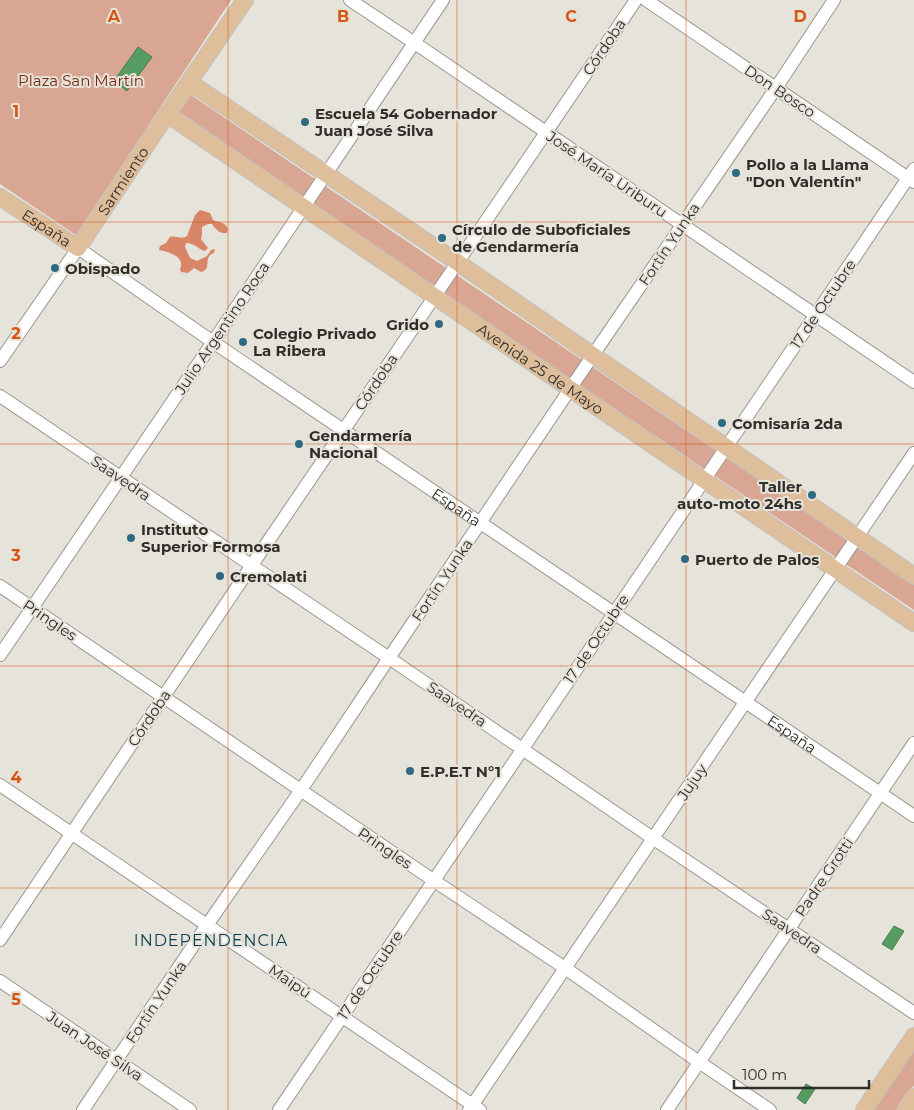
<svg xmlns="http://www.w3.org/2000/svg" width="914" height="1110" font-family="Montserrat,sans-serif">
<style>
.green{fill:#daa694}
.forest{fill:#d98568}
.water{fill:#569c63;stroke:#4a7b52}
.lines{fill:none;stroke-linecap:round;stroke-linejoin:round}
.minor-casing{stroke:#9a978f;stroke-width:14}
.major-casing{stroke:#c1c0bf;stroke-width:18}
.minor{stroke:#fff;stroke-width:12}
.major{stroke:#dfbf9b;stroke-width:16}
.grid{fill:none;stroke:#d6550f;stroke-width:1;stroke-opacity:0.55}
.poi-dot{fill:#306982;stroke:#e6e3da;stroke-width:2}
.labels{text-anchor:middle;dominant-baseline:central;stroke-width:4;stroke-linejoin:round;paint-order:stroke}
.street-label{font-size:15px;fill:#2f2e2a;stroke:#e6e3da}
.park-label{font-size:15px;fill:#762b0b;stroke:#e6e3da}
.poi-label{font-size:15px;font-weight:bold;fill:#2f2e2a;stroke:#e6e3da;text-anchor:start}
.neighbourhood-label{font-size:16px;letter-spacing:1px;fill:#093a4e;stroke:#e6e3da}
.grid-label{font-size:16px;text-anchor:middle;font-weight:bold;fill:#d6550f;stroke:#e6e3da;stroke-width:4;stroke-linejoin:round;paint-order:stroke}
</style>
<rect width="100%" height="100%" fill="#e6e3da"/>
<g class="green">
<path d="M0,0h231l-155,235 -76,-51z"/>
<path d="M191,95l723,490v25l-736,-496z"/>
<path d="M914,1048v37l-17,25h-25z"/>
</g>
<path class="forest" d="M200,210l10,3 3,7c6,3 12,1 15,9l-1,4c-7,1 -11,-3 -15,-9h-4l-6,3v8l-1,4 7,9 -3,3c-8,-2 -7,-7 -19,-8l-1,4 5,11 7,3 10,-5 4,-6 4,-1 -1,4c-12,4 -1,16 -13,19l-7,-4 -6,5 -7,-1 -1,-3c6,-12 -12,-18 -21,-19l1,-4 6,-3 4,-6c6,-2 11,3 17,-1l8,-21z"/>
<g class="water">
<path d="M138,47l14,10 -25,34 -13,-10z"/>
<path d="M894,926l10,5 -12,19 -10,-6z"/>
<path d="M806,1084l9,5 -10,15 -8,-6z"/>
</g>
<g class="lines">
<g class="minor-casing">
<g id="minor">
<path d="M350,0l78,52 486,330"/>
<path d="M646,0l268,182"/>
<path id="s1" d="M0,361l78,-113 135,94 701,474"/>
<path d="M0,396l389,262 265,181 260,174"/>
<path d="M0,586l433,294 132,88 134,94 71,48"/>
<path d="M0,655l213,-313 230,-342"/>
<path d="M0,785l480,325"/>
<path d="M0,940l252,-375 384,-565"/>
<path d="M0,981l190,129"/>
<path d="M83,1110l124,-185 94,-135 88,-132 204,-303 183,-267 58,-88"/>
<path d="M279,1110l635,-941"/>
<path d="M469,1110c149,-219 297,-438 445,-657"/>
<path d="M667,1110l247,-367"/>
</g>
</g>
<g class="major-casing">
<g id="major">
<path d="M189,82l268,180 457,314"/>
<path id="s2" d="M167,114l747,509"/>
<path id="s3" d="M0,197l78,51 79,-119 88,-129"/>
<path d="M864,1110l50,-74"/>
<path d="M905,1110l9,-13"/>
</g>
</g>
<use href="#minor" class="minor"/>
<use href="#major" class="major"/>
</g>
<path class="grid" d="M228,0v1110M457,0v1110M686,0v1110M0,222h914M0,444h914M0,666h914M0,888h914"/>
<g class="poi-dot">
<circle cx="305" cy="122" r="5"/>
<circle cx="736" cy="173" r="5"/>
<circle cx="442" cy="238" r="5"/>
<circle cx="55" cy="268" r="5"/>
<circle cx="439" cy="324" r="5"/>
<circle cx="243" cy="342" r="5"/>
<circle cx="722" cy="423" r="5"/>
<circle cx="299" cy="444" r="5"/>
<circle cx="812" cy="495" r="5"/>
<circle cx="131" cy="538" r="5"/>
<circle cx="685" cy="559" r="5"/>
<circle cx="220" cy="576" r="5"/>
<circle cx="410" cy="771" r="5"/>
</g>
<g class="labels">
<g class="street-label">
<text transform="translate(604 47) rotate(-56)">Córdoba</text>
<text transform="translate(780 91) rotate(34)">Don Bosco</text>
<text transform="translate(607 174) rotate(34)">José María Uriburu</text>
<text stroke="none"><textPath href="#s3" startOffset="174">Sarmiento</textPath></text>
<text stroke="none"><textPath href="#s3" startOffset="56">España</textPath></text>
<text transform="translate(669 244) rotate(-56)">Fortín Yunka</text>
<text transform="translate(823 304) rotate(-56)">17 de Octubre</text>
<text transform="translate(222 328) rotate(-56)">Julio Argentino Roca</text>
<text stroke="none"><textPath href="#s2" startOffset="452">Avenida 25 de Mayo</textPath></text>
<text transform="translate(376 382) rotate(-56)">Córdoba</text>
<text transform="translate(121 478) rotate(34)">Saavedra</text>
<text stroke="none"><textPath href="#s1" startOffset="596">España</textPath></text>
<text transform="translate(442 580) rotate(-56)">Fortín Yunka</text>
<text transform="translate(50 620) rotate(34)">Pringles</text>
<text transform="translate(596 639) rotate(-56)">17 de Octubre</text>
<text transform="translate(457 704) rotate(34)">Saavedra</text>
<text transform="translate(149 718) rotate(-56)">Córdoba</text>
<text stroke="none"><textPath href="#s1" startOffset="1001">España</textPath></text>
<text transform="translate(692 782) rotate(-56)">Jujuy</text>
<text transform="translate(385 848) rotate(34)">Pringles</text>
<text transform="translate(824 877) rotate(-56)">Padre Grotti</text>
<text transform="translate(792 931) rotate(34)">Saavedra</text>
<text transform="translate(370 975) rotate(-56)">17 de Octubre</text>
<text transform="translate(290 981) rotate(34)">Maipú</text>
<text transform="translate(156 1002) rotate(-56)">Fortín Yunka</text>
<text transform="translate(95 1046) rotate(34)">Juan José Silva</text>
</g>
<g class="park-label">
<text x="81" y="80">Plaza San Martín</text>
</g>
<g class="poi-label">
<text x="315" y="113">Escuela 54 Gobernador<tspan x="315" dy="17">Juan José Silva</tspan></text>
<text x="746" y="164">Pollo a la Llama<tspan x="746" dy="17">"Don Valentín"</tspan></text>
<text x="452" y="229">Círculo de Suboficiales<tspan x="452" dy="17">de Gendarmería</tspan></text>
<text x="65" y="268">Obispado</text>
<text x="429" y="324" text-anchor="end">Grido</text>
<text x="253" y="333">Colegio Privado<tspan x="253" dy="17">La Ribera</tspan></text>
<text x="732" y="423">Comisaría 2da</text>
<text x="309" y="435">Gendarmería<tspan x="309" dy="17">Nacional</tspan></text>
<text x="802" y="486" text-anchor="end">Taller<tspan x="802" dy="17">auto-moto 24hs</tspan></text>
<text x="141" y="529">Instituto<tspan x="141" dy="17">Superior Formosa</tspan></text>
<text x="695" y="559">Puerto de Palos</text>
<text x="230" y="576">Cremolati</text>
<text x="420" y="771">E.P.E.T N°1</text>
</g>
<g class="neighbourhood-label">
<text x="211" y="940">INDEPENDENCIA</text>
</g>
</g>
<g class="grid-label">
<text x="114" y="22">A</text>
<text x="343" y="22">B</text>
<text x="571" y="22">C</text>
<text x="800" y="22">D</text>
<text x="16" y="117">1</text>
<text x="16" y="339">2</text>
<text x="16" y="561">3</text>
<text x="16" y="783">4</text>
<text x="16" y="1005">5</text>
</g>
<path d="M734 1080v8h135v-8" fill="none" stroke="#2f2e2a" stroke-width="2.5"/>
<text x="742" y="1080" font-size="15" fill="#2f2e2a" stroke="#e6e3da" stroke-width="4" paint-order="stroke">100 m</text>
</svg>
